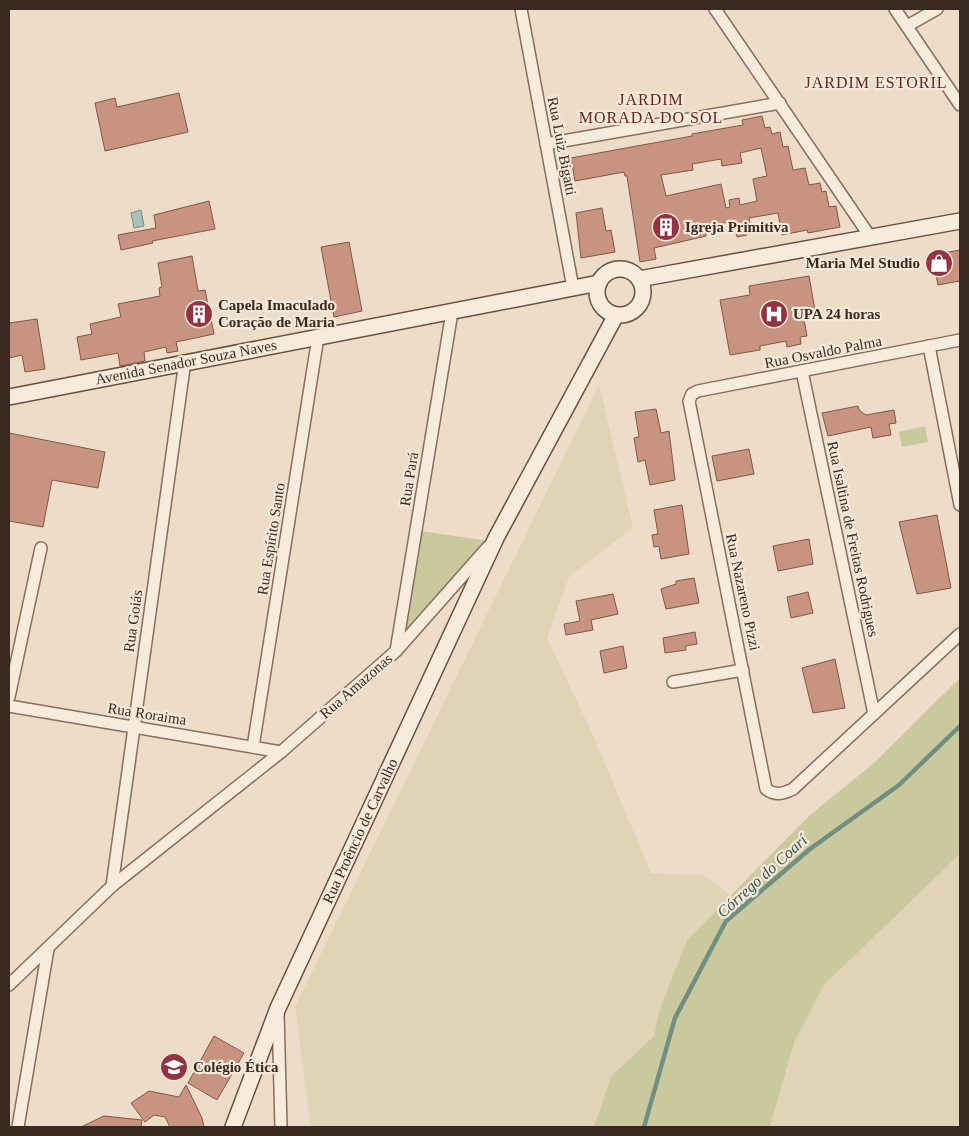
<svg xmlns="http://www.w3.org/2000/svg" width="969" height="1136" font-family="'Times New Roman',serif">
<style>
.farmland{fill:#e1d4b6}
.green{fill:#cac99d}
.water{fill:#a9c1b6;stroke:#708f83}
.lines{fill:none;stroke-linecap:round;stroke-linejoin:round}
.stream{stroke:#708f83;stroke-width:4.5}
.building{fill:#c89481;stroke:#855645;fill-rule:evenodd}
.street-casing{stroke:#876e5e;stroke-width:14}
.secondary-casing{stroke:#695041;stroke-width:18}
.street{stroke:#f7ebdb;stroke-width:11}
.secondary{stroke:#f7ebdb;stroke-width:15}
.labels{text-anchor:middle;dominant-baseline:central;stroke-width:4.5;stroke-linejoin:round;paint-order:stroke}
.street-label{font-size:15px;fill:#392921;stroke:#f4e8d8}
.poi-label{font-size:15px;font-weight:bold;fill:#392921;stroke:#f4e8d8;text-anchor:start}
.neighbourhood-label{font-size:16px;letter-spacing:1px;fill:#632723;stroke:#f4e8d8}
.water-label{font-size:16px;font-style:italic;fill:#31574f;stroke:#f4e8d8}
</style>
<rect width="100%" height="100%" fill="#ecdcc8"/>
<g class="farmland">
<path d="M599,385l34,142 -64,50 -22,61 45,95 59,140 52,2 27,20 -43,45 -28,71 -5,25 -43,40 -17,51h-283l-16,-120z"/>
<path d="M960,854v273h-190l24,-84 30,-58z"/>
</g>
<g class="green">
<path d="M925,426l3,16 -26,5 -3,-15z"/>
<path d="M420,531l69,10 -84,90z"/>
<path d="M960,678v176l-136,131 -30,58 -24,84h-176l17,-51 43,-40 5,-25 28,-71 123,-125 64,-52z"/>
</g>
<path class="water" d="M141,210l3,16 -10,2 -3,-15z"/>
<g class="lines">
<path class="stream" d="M644,1127l31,-109 51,-97 84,-72 89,-64 61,-59"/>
</g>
<g class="building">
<path d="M179,93l9,39 -83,19 -10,-48 20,-5 2,9z"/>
<path d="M762,116l3,12 5,-1 2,7 8,-2 3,15 5,-1 5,24 12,-2 4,17 11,-2 2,9 4,-1 3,16 7,-1 4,21 -32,6 -1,-3 -25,5 -4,-22 -29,5 1,6 -5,1 2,10 -10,2 -4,-16 -28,6 1,9 -52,12 2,11 -16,3 -13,-86h-2l-1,-4 -49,9 -4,-23 121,-22v-2l51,-9 -1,-5zM761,148l6,28 -14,3 4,22 -17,4 -1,-7 -10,2 1,7 -4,1 -5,-24 -55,12 -5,-21 32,-5 -1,-6 29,-5 1,7 20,-3 -2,-10z"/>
<path d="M209,201l6,28 -63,12 1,2 -32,7 -3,-15 38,-7 -2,-13z"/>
<path d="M602,208l4,23 5,-1 4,22 -34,6 -5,-45z"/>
<path d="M349,242l13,69 -28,6 -13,-70z"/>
<path d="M960,250v31l-22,4 -6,-30z"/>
<path d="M192,256l6,35 7,-1 9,44 -38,8 2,9 -11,2 -1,-6 -22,5 1,9 -25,5 -2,-13 -37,7 -4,-23 15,-3 -2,-10 31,-7 -3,-13 42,-8 -1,-8 3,-1 -4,-24z"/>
<path d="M809,276l7,40 -12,3 3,17 -7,1 1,7 -14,3 -1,-6 -26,5v4l-30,5 -10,-55 30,-5 -1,-9z"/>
<path d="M37,319l8,50 -20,3 -3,-17 -13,3v-35z"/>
<path d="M858,406l1,4 7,5 28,-5 2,13 -7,1 2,11 -18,3 -2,-11 -43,9 -6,-23z"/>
<path d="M656,409l5,24 8,-2 6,49 -25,5 -5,-25 -7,2 -4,-24 5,-1 -4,-25z"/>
<path d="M9,433l96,19 -7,36 -46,-8 -9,47 -34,-6z"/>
<path d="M749,449l5,25 -37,7 -5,-25z"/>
<path d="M682,505l7,49 -28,5 -2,-13 -5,1 -2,-12 6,-1 -4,-24z"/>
<path d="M937,515l14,73 -34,6 -18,-72z"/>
<path d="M809,539l4,25 -35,7 -5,-25z"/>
<path d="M694,578l5,25 -33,6 -5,-20 15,-5v-3z"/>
<path d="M808,592l5,21 -22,5 -4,-21z"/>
<path d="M613,594l5,20 -27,6 2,10 -27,5 -2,-11 16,-3 -4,-20z"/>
<path d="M695,632l2,12 -12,2 1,4 -21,3 -2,-15z"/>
<path d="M623,646l4,22 -23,5 -4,-22z"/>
<path d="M835,659l10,49 -32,5 -11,-45z"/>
<path d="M214,1036l30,17 -27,47 -29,-17z"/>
<path d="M186,1085l16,33 2,9h-34l-5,-10 -11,-2 -9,7 -14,-19 18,-12 30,6z"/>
<path d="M104,1116l38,4 -1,7h-60z"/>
</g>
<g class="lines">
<g class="street-casing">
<g id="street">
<path d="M521,9l52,279"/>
<path d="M715,9l156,229"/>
<path d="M895,9l65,96"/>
<path d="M907,26l30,-17"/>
<path d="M546,144l234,-41"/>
<path d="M960,340l-262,51 -6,3 -3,7 77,388c9,7 17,5 27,0l167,-155"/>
<path d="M929,346l31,159"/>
<path d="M802,371l72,343"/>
<path d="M396,651l56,-339"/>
<path d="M673,682l70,-12"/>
<path d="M9,697l32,-149"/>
<path d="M9,706l272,46"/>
<path d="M253,747l65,-410"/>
<path d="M112,886l73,-525"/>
<path d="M9,985l103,-99 169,-134 115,-101 92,-104"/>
<path d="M278,1012l3,115"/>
<path d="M18,1127l30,-178"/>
</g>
</g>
<g class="secondary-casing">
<g id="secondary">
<circle cx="620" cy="292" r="23"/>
<path d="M639,279l321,-58"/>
<path d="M9,397l590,-114"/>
<path d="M233,1127l45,-119 218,-470 120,-223"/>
</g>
</g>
<use href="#street" class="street"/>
<use href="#secondary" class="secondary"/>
</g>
<defs>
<g id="building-disc" transform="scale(1.4375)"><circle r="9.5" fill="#933240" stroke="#f4e8d8"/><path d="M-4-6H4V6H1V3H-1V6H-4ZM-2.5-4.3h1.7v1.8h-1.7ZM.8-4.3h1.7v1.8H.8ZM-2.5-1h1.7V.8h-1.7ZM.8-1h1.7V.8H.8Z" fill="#fff"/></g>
<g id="shop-disc" transform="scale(1.4375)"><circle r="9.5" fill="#933240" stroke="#f4e8d8"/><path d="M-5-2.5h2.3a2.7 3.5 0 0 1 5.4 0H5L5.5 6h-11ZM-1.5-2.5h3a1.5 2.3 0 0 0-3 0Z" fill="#fff"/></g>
<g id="hospital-disc" transform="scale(1.4375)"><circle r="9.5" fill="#933240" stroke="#f4e8d8"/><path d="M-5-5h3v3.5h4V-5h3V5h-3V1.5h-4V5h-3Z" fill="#fff"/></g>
<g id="school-disc" transform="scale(1.4375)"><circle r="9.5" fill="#933240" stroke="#f4e8d8"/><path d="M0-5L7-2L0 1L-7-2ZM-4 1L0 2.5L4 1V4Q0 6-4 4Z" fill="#fff"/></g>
</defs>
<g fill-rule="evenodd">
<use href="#building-disc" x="666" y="227"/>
<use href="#shop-disc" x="939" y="263"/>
<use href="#building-disc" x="199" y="314"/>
<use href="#hospital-disc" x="774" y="314"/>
<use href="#school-disc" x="174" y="1067"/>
</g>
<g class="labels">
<g class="street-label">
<text transform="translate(562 146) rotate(79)">Rua Luiz Bigatti</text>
<text transform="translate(823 352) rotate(-11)">Rua Osvaldo Palma</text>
<text transform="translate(186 362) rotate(-11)">Avenida Senador Souza Naves</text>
<text transform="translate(409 479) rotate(-81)">Rua Pará</text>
<text transform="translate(271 539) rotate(-81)">Rua Espírito Santo</text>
<text transform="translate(853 539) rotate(78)">Rua Isaltina de Freitas Rodrigues</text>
<text transform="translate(743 592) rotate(78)">Rua Nazareno Pizzi</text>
<text transform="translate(133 621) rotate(-82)">Rua Goiás</text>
<text transform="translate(356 686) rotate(-41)">Rua Amazonas</text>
<text transform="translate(147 714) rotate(9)">Rua Roraima</text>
<text transform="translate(360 831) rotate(-65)">Rua Proêncio de Carvalho</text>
</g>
<g class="poi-label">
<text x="685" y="227">Igreja Primitiva</text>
<text x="920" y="263" text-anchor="end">Maria Mel Studio</text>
<text x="218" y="305">Capela Imaculado<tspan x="218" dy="17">Coração de Maria</tspan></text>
<text x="793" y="314">UPA 24 horas</text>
<text x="193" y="1067">Colégio Ética</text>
</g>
<g class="neighbourhood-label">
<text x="876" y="82">JARDIM ESTORIL</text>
<text x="651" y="99">JARDIM<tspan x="651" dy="18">MORADA DO SOL</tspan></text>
</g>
<g class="water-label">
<text transform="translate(762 876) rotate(-42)">Córrego do Coarí</text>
</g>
</g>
<rect width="969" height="1136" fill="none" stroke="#392921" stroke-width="20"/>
</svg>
